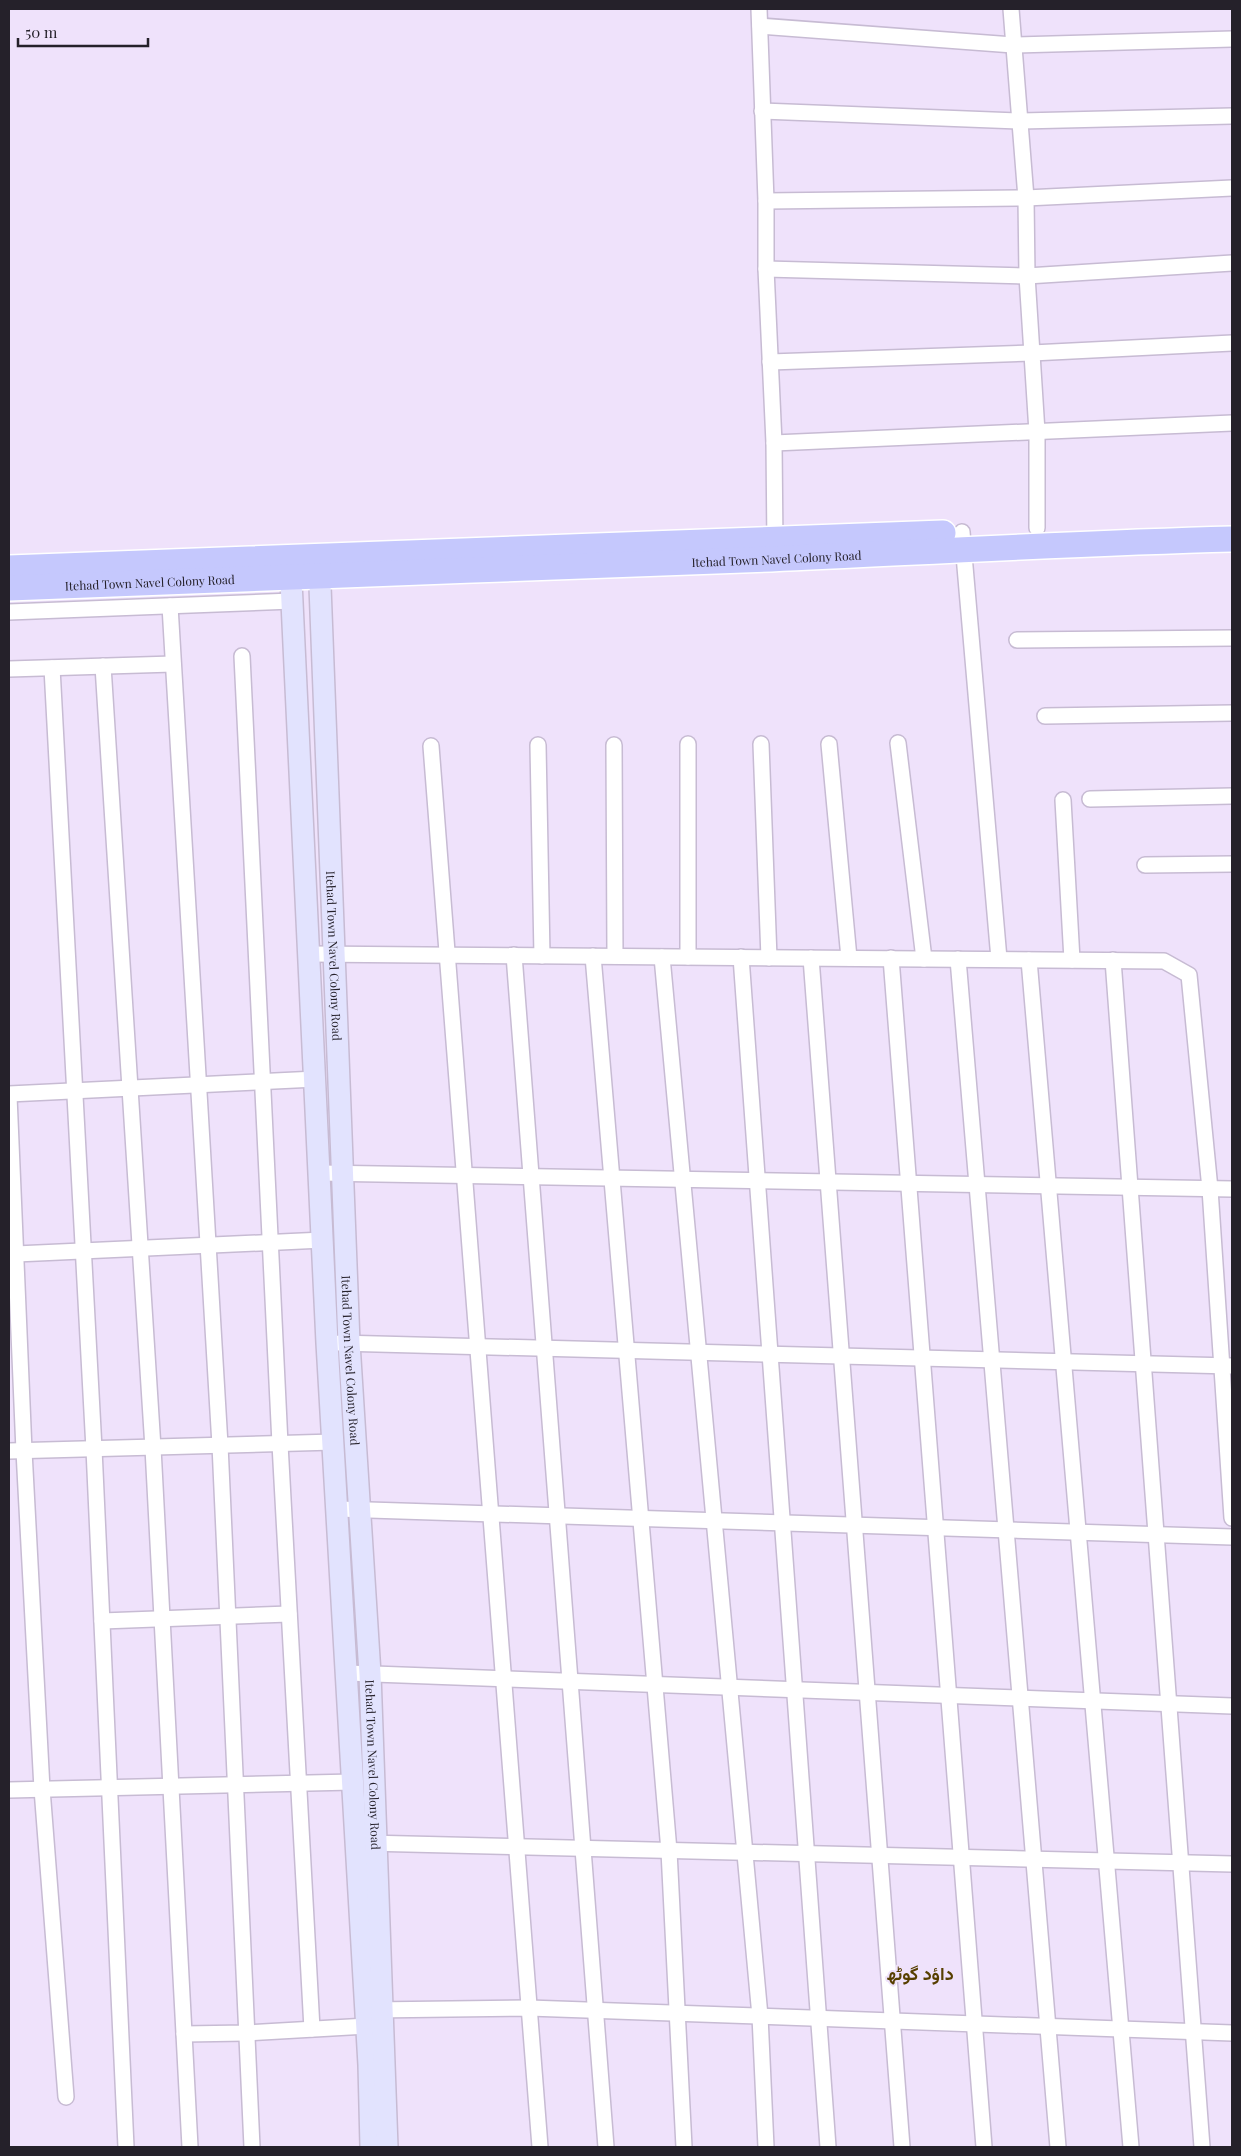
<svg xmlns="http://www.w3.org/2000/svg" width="1241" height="2156" font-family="'Playfair Display',Vazirmatn,serif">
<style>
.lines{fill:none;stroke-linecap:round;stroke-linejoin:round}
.street-casing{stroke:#c7bbd3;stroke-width:18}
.secondary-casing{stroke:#c7bbd3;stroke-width:24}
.primary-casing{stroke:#fff;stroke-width:28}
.street{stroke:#fff;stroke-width:15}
.secondary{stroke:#e2e3fe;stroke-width:21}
.primary{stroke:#c5c8fd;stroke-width:25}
.labels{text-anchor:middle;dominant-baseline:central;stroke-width:4;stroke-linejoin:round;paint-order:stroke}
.street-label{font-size:12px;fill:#25212a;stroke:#efe2fb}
.district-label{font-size:18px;font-weight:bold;fill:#573f00;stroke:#efe2fb}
</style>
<rect width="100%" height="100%" fill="#efe2fb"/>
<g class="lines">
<g class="street-casing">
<g id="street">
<path d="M759,9l7,192v68l8,174 1,104"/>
<path d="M1011,9l15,189 1,78 10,156v96"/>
<path d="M760,26l253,19 219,-6"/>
<path d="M762,111l259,10 211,-5"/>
<path d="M766,201l260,-3 206,-10"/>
<path d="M766,269l261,7 205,-13"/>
<path d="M770,362l262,-9 200,-10"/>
<path d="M774,443l458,-20"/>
<path d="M962,532l37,427"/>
<path d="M170,606l50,839 32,702"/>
<path d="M9,612l283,-11"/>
<path d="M1017,640l215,-2"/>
<path d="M242,656l38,788 32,585"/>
<path d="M103,666l50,782 37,699"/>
<path d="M52,668l42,781 32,698"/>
<path d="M9,669l164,-5"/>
<path d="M1045,716l187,-3"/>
<path d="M898,743l26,216"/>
<path d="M761,744l8,214"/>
<path d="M829,744l20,214"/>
<path d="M538,745l4,211"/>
<path d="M614,745l1,211"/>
<path d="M431,746l109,1401"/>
<path d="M1090,799l142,-3"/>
<path d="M1063,800l9,160"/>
<path d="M1145,865l87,-1"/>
<path d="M310,954l854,7 25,14 21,214 22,329"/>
<path d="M514,955l92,1192"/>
<path d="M593,956l76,895 15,296"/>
<path d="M662,957l98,1059 6,131"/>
<path d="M688,957v-213"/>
<path d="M741,957l87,1190"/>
<path d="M811,958l91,1189"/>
<path d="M891,958l93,1189"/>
<path d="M958,959l100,1188"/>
<path d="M1029,960l102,1187"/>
<path d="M1113,960l89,1187"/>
<path d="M9,1094l307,-15"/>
<path d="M9,1096l15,355 18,338 24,308"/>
<path d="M320,1173l912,16"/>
<path d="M16,1254l307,-14"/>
<path d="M339,1343l892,23"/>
<path d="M9,1451l325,-9"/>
<path d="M338,1509l894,28"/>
<path d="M102,1621l187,-7"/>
<path d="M347,1673l885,33"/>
<path d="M9,1790l344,-8"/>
<path d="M367,1843l865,21"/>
<path d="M372,2010l157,-2 703,25"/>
<path d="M184,2034l62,-1 121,-7"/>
</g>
</g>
<g class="secondary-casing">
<g id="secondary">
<path d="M290,560l37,783 42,722 2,82"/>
<path id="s1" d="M319,560l30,783 21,331 17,473"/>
</g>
</g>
<g class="primary-casing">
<g id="primary">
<path d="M9,568l934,-35"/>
<path id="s2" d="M9,588c254,-11 508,-19 762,-29 154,-7 307,-16 461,-20"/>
</g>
</g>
<use href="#street" class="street"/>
<use href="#secondary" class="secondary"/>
<use href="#primary" class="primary"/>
</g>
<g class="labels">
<g class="street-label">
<text stroke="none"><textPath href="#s2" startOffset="768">Itehad Town Navel Colony Road</textPath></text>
<text stroke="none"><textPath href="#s2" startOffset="141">Itehad Town Navel Colony Road</textPath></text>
<text stroke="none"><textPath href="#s1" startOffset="396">Itehad Town Navel Colony Road</textPath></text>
<text stroke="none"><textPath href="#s1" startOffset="801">Itehad Town Navel Colony Road</textPath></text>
<text stroke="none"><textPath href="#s1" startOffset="1206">Itehad Town Navel Colony Road</textPath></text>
</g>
<g class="district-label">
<text x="920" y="1973">داؤد گوٹھ</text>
</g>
</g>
<rect width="1241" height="2156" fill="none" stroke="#25212a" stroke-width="20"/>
<path d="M18 38v8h130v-8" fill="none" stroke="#25212a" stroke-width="2.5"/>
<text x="25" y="38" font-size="15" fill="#25212a" stroke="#efe2fb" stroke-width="4" paint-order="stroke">50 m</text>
</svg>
